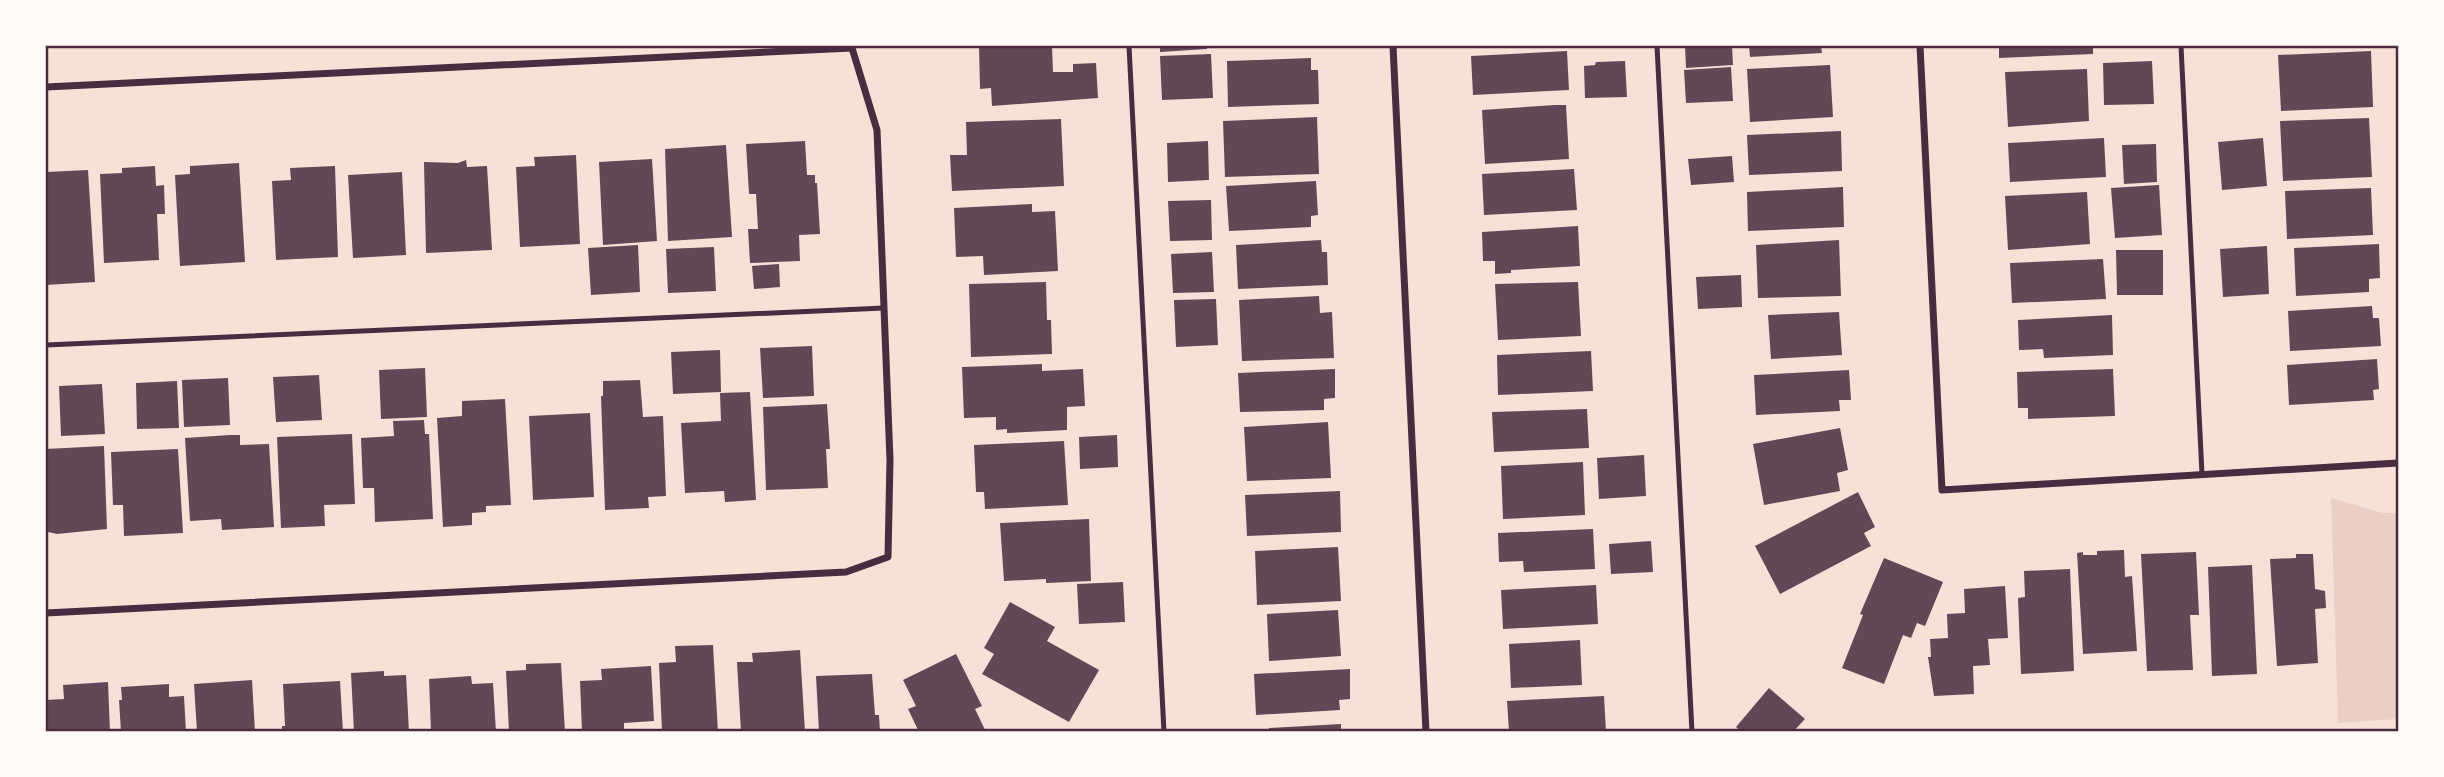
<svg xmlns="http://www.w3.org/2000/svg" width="2444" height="777" font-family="Montserrat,sans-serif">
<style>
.green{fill:#ebcfc5}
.building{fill:#644757}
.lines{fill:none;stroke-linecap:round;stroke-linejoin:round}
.service{stroke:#4a2c40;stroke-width:5}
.minor{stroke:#4a2c40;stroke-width:7}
.neatline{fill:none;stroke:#4a2c40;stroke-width:2.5}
</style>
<rect width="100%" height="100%" fill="#f7e1d7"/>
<path class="green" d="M2331,498l52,15h15v206l-60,4z"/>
<g class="building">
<path d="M979,46h73l1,26h20v-8l23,-1 2,35 -106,8 -1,-18 -11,1z"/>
<path d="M1160,46h47v3l-47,3z"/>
<path d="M1685,46h47l1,19 -47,3z"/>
<path d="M1749,46h72l1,7 -72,4z"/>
<path d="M1999,46h94v8l-94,4z"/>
<path d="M1567,51l2,39 -96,5 -2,-39z"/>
<path d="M2371,51l2,56 -92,4 -3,-56z"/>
<path d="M1211,54l2,44 -51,2 -2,-44z"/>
<path d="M1311,58v12h7l1,34 -91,3 -1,-46z"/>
<path d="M1625,61l2,36 -42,1 -1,-32 11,-1 1,-3z"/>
<path d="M2152,61l2,43 -50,1 -1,-42z"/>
<path d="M1830,65l3,52 -83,5 -3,-53z"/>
<path d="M1731,67l2,34 -47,2 -2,-33z"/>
<path d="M2087,69l2,52 -81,6 -3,-55z"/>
<path d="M1555,105h11l3,54 -84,5 -3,-54z"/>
<path d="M1317,117l2,57 -94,3 -2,-56z"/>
<path d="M2369,118l3,59 -89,4 -3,-60z"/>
<path d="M1061,119l3,67 -112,5 -2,-36h17l-1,-33z"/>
<path d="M1841,131l1,40 -93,4 -2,-40z"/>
<path d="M2104,138l2,39 -96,5 -2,-39z"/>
<path d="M2263,138l4,48 -45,4 -4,-48z"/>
<path d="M805,141l2,34h8v8h2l3,51 -21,1 1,26 -50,2 -2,-34h10l-2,-35h-7l-3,-50z"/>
<path d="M1208,141l1,39 -41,2 -1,-39z"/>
<path d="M2156,144l1,38 -33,2 -2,-39z"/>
<path d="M726,145l6,92 -64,4 -3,-92z"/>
<path d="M576,155l4,89 -60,3 -4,-80 19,-1 -1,-9z"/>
<path d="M1732,156l2,26 -43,3 -3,-26z"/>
<path d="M652,159l5,82 -54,4 -4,-83z"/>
<path d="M466,160l1,7 20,-1 5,84 -66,3 -2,-91 34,1z"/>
<path d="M239,163l6,99 -65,4 -5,-91 15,-1v-8z"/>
<path d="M155,166l1,20 8,-1 1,29h-8l2,46 -55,3 -4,-89 22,-1v-5z"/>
<path d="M335,166l3,91 -62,3 -4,-79 19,-1 -1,-12z"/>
<path d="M1574,169l3,41 -93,5 -2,-41z"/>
<path d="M88,170l7,112 -49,3v-113z"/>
<path d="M402,172l4,83 -53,3 -5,-83z"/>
<path d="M1316,181l2,34 -7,1v11l-82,4 -3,-45z"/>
<path d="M2159,185l3,50 -47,3 -4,-50z"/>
<path d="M1843,187l1,40 -96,4 -1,-39z"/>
<path d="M2371,188l2,47 -86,4 -2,-48z"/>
<path d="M2087,192l3,52 -82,6 -3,-54z"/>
<path d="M1211,200l1,40 -42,1 -2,-40z"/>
<path d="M1032,204v8l23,-1 3,60 -74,4 -1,-19 -27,1 -2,-49z"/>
<path d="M1578,226l2,40 -69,4v3l-16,1v-13h-12l-1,-29z"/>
<path d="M1321,240l1,12h5l1,33 -90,4 -2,-44z"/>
<path d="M1839,240l2,56 -83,2 -2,-53z"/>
<path d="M2379,244l1,34 -11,1v13l-73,4 -2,-48z"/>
<path d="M638,245l2,47 -49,3 -3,-47z"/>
<path d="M2267,246l2,48 -46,3 -3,-48z"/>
<path d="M714,247l2,44 -48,2 -2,-44z"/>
<path d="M2116,250h47v45h-46z"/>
<path d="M1212,252l2,40 -41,1 -2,-39z"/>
<path d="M2103,259l3,40 -94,4 -2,-40z"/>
<path d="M779,264l1,23 -26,2 -2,-23z"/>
<path d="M1741,275l1,32 -44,2 -2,-32z"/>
<path d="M1046,282l1,38h4l1,34 -81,3 -2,-73z"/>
<path d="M1578,282l3,54 -83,4 -3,-56z"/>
<path d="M1319,296l1,17 12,-1 2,46 -92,3 -3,-61z"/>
<path d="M1216,299l2,46 -42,2 -2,-47z"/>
<path d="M2372,306l1,12h6l2,28 -91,5 -2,-40z"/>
<path d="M1839,312l3,43 -71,4 -3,-44z"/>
<path d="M2112,315l1,40 -69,3 -1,-9 -24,1 -1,-30z"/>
<path d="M812,346l2,50 -51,2 -3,-50z"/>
<path d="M720,350l1,42 -48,2 -2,-42z"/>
<path d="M1591,351l2,40 -95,4 -1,-40z"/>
<path d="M2377,359l2,30 -6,1 1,10 -85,5 -2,-40z"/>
<path d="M1042,364v7l41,-2 2,37 -18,1v23l-60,3v-4l-11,1v-13l-32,1 -2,-51z"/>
<path d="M425,368l2,49 -46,2 -2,-49z"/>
<path d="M1335,369v29l-11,1v11l-84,2 -2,-39z"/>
<path d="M2113,369l2,47 -87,3v-11h-10l-1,-36z"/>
<path d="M1849,370l2,30h-12l1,11 -84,4 -2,-40z"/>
<path d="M319,375l3,45 -46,2 -3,-45z"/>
<path d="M228,378l2,47 -46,2 -2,-47z"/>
<path d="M640,380l3,37 20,-1 3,80 -18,1 1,11 -44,2 -4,-114h2v-15z"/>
<path d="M177,381l2,47 -42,1 -1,-46z"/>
<path d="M102,384l3,50 -44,2 -2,-50z"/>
<path d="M750,392l6,108 -31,2 -1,-11 -39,2 -4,-70 40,-2 -1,-28z"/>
<path d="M505,399l6,106 -25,1v6l-14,1v12l-29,2 -6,-109 25,-2v-15z"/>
<path d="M827,404l3,45h-4l2,39 -62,2 -3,-83z"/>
<path d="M1587,409l2,39 -95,4 -2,-40z"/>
<path d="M590,413l4,84 -61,3 -4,-84z"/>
<path d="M424,420l1,14h4l4,85 -58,3 -1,-34h-11l-2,-50 33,-2 -1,-15z"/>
<path d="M1328,422l3,56 -84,3 -3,-54z"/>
<path d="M1840,428l8,42 -11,3 3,18 -76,14 -11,-61z"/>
<path d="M352,434l3,70 -31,1 1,21 -44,2 -4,-91z"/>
<path d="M230,435h10v10l29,-1 5,83 -52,3 -1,-11 -31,2 -5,-83z"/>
<path d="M1117,435l1,32 -38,2 -1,-32z"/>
<path d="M1064,441l4,64 -83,4 -1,-17h-8l-2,-47z"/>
<path d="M104,446l3,83 -50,5 -9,-2 -2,-30v-53z"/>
<path d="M178,449l5,84 -59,3 -1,-31h-10l-2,-53z"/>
<path d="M1644,455l2,41 -47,3 -2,-41z"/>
<path d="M1583,462l2,53 -82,4 -2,-53z"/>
<path d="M1340,491l1,41 -94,4 -2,-41z"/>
<path d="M1858,492l17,35 -11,6 7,13 -91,48 -25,-48z"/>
<path d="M1089,519l2,62 -45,2v-4l-42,2 -4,-58z"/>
<path d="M1593,529l2,40 -71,3 -1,-11 -24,1 -1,-29z"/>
<path d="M1651,541l2,31 -42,2 -2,-30z"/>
<path d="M1338,547l3,54 -84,4 -2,-54z"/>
<path d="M2124,550l1,27 7,-1 5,75 -54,3 -6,-101 6,-1v3h14v-4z"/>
<path d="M2196,552l3,63h-9l3,55 -46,1 -6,-117z"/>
<path d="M2296,554h17l2,35 10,2 1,17 -11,1 3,54 -41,3 -7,-107 26,-1z"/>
<path d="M1884,558l59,24 -18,44 -8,-3 -6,15 -8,-3 -19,49 -42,-16 21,-53 -3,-1z"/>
<path d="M2252,565l5,109 -45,2 -4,-109z"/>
<path d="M2070,569l4,102 -53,3 -3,-76 7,-1 -1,-26z"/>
<path d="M1123,582l2,40 -46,2 -2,-40z"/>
<path d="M1596,585l2,39 -95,5 -2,-39z"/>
<path d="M2005,586l3,52 -20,1 2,26 -17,1 1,28 -40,2 -6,-39h3l-1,-18 18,-1 -1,-24 18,-1 -1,-24z"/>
<path d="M1010,602l45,25 -8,14 52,29 -30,52 -87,-48 12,-20 -10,-6z"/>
<path d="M1338,610l3,46 -72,5 -2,-47z"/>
<path d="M1580,640l2,45 -71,3 -2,-44z"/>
<path d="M713,645l5,87h-56l-3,-69 17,-1 -1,-16z"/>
<path d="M800,650l5,82h-64l-4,-70h16l-1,-9z"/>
<path d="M956,654l26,52 -7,3 11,23h-67l-11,-23 8,-3 -13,-26z"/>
<path d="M561,663l4,69h-56l-3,-61 20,-1v-6z"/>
<path d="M651,666l3,55 -30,2v9h-42l-2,-51 22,-1 -1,-11z"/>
<path d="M1350,669v30l-11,1 1,10 -84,5 -2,-41z"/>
<path d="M384,671v5l22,-1 3,57h-55l-3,-59z"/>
<path d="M872,674l3,41h4l1,17h-61l-3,-56z"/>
<path d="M471,676l1,8 21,-1 3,49h-65l-2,-53z"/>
<path d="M252,680l3,52h-58l-3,-48z"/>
<path d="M340,681l3,51h-61v-6h3l-2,-42z"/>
<path d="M108,682l2,50h-64v-32l18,-1 -1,-14z"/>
<path d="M169,684v13l15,-1 2,36h-65l-2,-32h3l-1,-13z"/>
<path d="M1769,688l36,31 -12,13h-51l-6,-5z"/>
<path d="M1604,696l2,36 -97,-1 -2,-30z"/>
<path d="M1341,724v8h-72v-4z"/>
</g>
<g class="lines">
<g class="service">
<path d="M1129,46l35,686"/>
<path d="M1657,46l35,686"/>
<path d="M2181,46l21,428"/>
<path d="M46,345l838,-37"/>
</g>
<g class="minor">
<path d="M1393,46l33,686"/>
<path d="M1920,46l22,444 456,-27"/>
<path d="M46,87l806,-39 25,82 13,330 -2,97 -42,15 -800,41"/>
</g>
</g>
<rect width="2444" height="777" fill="none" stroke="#fffaf5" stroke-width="94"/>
<rect x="47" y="47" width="2350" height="683" class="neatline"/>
</svg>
